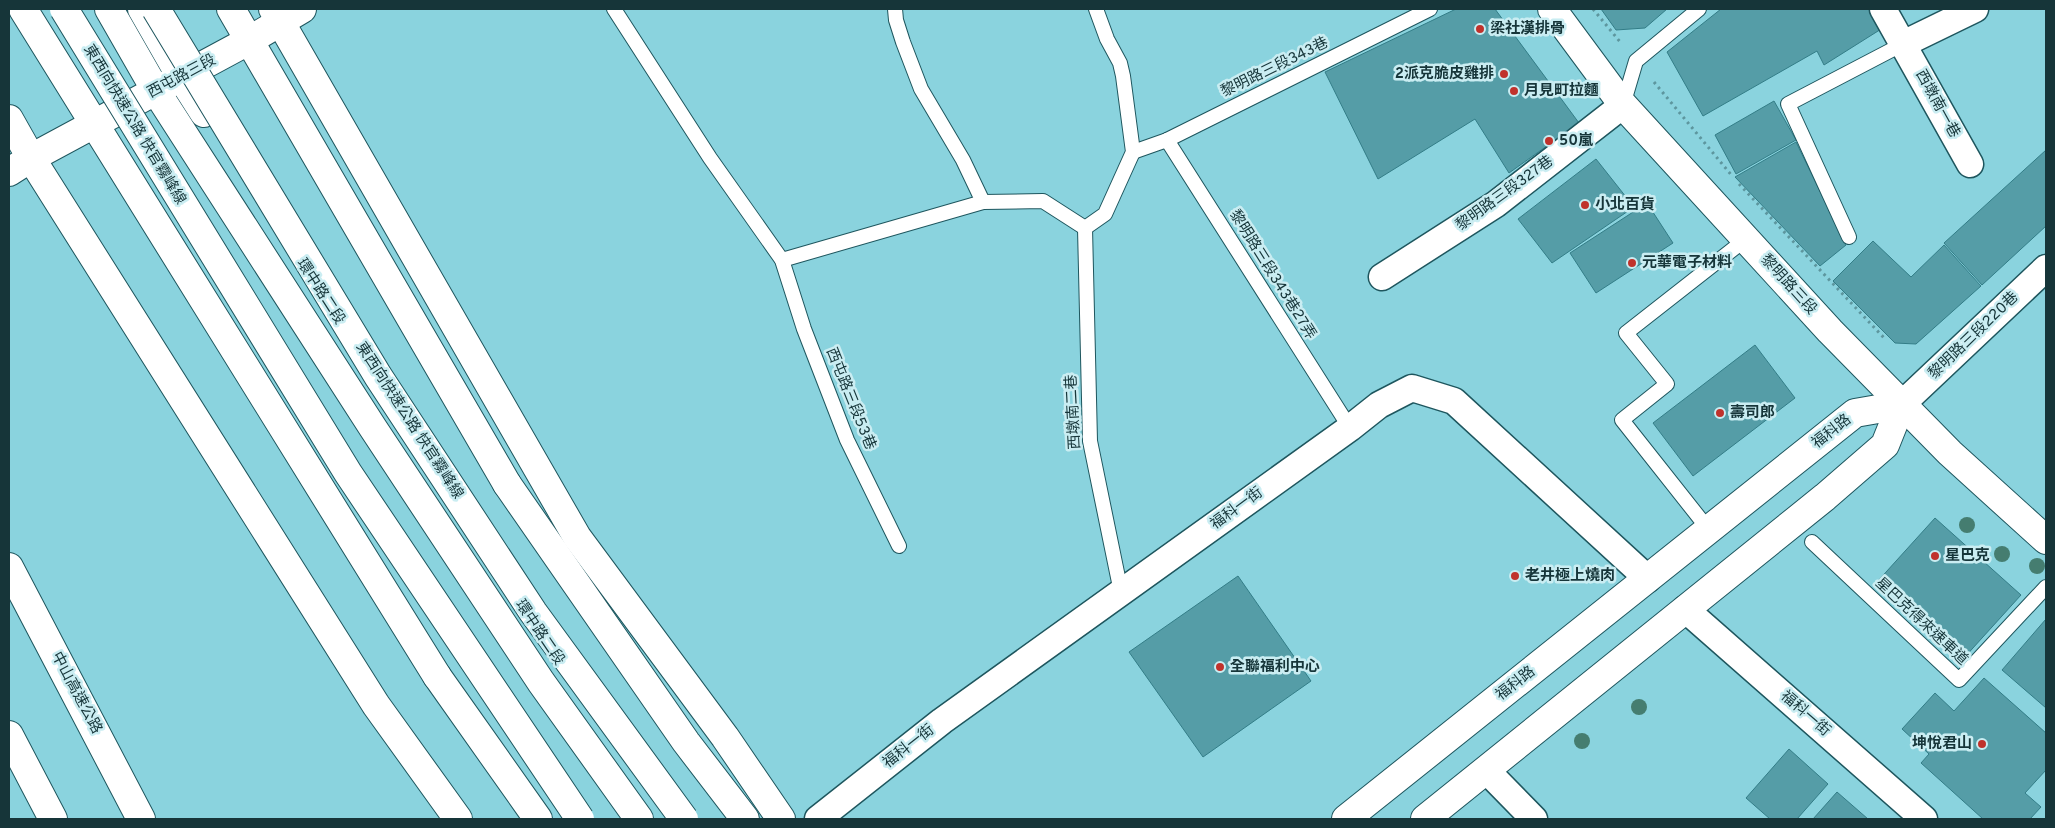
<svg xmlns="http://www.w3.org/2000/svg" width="2055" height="828" font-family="Overpass,'Noto Sans TC',sans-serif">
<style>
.building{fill:#559da7;stroke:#337d87}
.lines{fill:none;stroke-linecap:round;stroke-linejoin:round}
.service-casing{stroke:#1e565e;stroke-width:16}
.minor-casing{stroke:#1e565e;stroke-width:29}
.tertiary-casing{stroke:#1e565e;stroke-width:30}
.secondary-casing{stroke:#1e565e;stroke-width:30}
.trunk-casing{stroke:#1e565e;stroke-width:30}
.motorway-casing{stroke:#1e565e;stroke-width:30}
.path{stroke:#5d969e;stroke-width:3;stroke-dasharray:2.5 4;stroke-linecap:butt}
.service{stroke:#fff;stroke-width:14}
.minor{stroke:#fff;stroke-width:26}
.tertiary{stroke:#fff;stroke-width:28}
.secondary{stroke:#fff;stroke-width:28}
.trunk{stroke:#fff;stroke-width:28}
.motorway{stroke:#fff;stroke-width:28}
.trunk-bridge-casing{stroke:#1e565e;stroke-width:30;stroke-linecap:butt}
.trunk-bridge{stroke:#fff;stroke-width:28}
.tree{fill:#457d70}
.poi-dot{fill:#c0322c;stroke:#caedf2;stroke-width:2}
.labels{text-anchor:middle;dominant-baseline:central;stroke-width:5;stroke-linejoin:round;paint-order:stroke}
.poi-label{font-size:15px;font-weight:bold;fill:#163539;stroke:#caedf2;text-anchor:start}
.street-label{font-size:15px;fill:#163539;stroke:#caedf2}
</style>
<rect width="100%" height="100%" fill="#8ad3de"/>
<g class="building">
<path d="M1456,9h39l84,114 -70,50 -34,-54 -97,60 -53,-107z"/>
<path d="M1601,9h66l-22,19 -29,2z"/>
<path d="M1721,9h155l10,17 -62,39 -7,-14 -114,65 -36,-64z"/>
<path d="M1774,101l22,39 -60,34 -21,-39z"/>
<path d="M1796,142l50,103 -26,21 -85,-89z"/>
<path d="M2046,150v76l-64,59 -38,-42z"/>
<path d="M1596,159l38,48 -82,56 -34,-44z"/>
<path d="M1647,203l26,40 -77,50 -26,-40z"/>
<path d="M1873,241l38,36 33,-32 37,41 -65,58 -21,-1 -62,-62z"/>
<path d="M1755,345l40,53 -102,78 -40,-53z"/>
<path d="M1935,518l86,77 -58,64 -86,-77z"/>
<path d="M1238,576l73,105 -108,76 -74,-105z"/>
<path d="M2046,619v89l-44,-38z"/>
<path d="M1984,678l62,55v37l-21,23 16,14 -11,12h-47l-62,-56 8,-9 -27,-25 33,-36 19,18z"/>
<path d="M1789,749l39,35 -31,35h-27l-24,-21z"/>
<path d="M1837,792l31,27h-55z"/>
</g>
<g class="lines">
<g class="service-casing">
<g id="service">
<path d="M614,9l96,149 72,102 22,69 43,111 52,106"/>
<path d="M895,9l1,11 7,22 18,47 42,71 20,42"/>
<path d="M1623,105l13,-44 63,-52"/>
<path d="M1167,140l183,288"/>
<path d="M1133,152l34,-12 263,-131"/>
<path d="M1085,228l5,213 31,151"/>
<path d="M1849,237l-61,-133 115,-60"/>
<path d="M782,260l201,-58 60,-1 42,27 20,-14 28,-62 -10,-76 -3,-13 -13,-24 -11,-30"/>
<path d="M1709,530l-87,-110 45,-36 -41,-51 120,-94"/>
<path d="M1812,542l147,138 87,-93"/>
</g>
</g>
<g class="minor-casing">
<g id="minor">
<path d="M1883,9l87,155"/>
<path d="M1903,44l72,-35"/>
<path d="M1382,277l114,-73 127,-99"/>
<path d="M1901,405l145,-137"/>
<path d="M1685,609l239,210"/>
<path d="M1487,771l47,48"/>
<path d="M818,819l124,-98 408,-293 29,-23 33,-17 42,13 194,178"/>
</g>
</g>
<g class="tertiary-casing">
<g id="tertiary">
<path d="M23,9l414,667"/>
<path d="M109,9l47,82 217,337 168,254 98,137"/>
<path d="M142,9l39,68 23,36"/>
<path d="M231,9l276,475"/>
<path d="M273,9l304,528 148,200 56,82"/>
<path d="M9,119l22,39 345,547 82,114"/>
<path d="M9,172l22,-14 219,-118 52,-31"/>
<path d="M1346,819l509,-406 46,-8"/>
<path d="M1425,819l400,-322 60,-52 16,-40"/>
</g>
</g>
<g class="secondary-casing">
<path id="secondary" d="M1552,9l71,96 207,226 120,122 96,87"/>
</g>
<g class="trunk-casing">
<g id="trunk">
<path d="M507,484l179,258 59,77"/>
<path d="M437,676l101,143"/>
</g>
</g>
<g class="motorway-casing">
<g id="motorway">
<path d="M9,567l132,252"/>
<path d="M9,735l44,84"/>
</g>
</g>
<g class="path">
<path d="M1593,9l28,34"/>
<path d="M1654,82l79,95"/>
<path d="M1739,184l147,156"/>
</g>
<use href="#service" class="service"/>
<use href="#minor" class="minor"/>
<use href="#tertiary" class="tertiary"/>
<use href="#secondary" class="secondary"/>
<use href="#trunk" class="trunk"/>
<use href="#motorway" class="motorway"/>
<g class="trunk-bridge-casing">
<g id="trunk-bridge">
<path d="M64,9l284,464 232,346"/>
<path d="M156,9l222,367 155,236 151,207"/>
</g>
</g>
<use href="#trunk-bridge" class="trunk-bridge"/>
</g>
<g class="tree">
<circle cx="1967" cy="525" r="8"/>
<circle cx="2002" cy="554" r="8"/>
<circle cx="2037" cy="566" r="8"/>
<circle cx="1639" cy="707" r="8"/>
<circle cx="1582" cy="741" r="8"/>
</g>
<g class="poi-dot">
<circle cx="1480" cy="29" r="5"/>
<circle cx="1504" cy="74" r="5"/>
<circle cx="1514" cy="91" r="5"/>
<circle cx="1549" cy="141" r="5"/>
<circle cx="1585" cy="205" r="5"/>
<circle cx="1632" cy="263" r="5"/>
<circle cx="1720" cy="413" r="5"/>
<circle cx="1935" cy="556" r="5"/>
<circle cx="1515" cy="576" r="5"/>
<circle cx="1220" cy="667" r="5"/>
<circle cx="1982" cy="744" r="5"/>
</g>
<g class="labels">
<g class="poi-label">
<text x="1490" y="29">梁社漢排骨</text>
<text x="1494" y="74" text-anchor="end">2派克脆皮雞排</text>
<text x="1524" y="91">月見町拉麵</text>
<text x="1559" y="141">50嵐</text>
<text x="1595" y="205">小北百貨</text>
<text x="1642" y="263">元華電子材料</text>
<text x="1730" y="413">壽司郎</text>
<text x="1945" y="556">星巴克</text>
<text x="1525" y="576">老井極上燒肉</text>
<text x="1230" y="667">全聯福利中心</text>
<text x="1972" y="744" text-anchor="end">坤悅君山</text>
</g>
<g class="street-label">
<text transform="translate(1275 68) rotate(-26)">黎明路三段343巷</text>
<text transform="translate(182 77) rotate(-28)">西屯路三段</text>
<text transform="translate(1937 104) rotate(61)">西墩南一巷</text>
<text transform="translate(134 125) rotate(59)">東西向快速公路 快官霧峰線</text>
<text transform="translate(1505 194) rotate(-36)">黎明路三段327巷</text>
<text transform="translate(1272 275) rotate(58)">黎明路三段343巷27弄</text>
<text transform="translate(1788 285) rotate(48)">黎明路三段</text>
<text transform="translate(320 292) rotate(57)">環中路二段</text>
<text transform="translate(1974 336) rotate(-44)">黎明路三段220巷</text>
<text transform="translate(850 399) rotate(68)">西屯路三段53巷</text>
<text transform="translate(1074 412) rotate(-93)">西墩南二巷</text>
<text transform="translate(409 421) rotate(57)">東西向快速公路 快官霧峰線</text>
<text transform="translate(1832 432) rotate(-38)">福科路</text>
<text transform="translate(1237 509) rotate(-36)">福科一街</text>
<text transform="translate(1921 622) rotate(43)">星巴克得來速車道</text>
<text transform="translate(539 633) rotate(56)">環中路二段</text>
<text transform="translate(1516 684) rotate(-38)">福科路</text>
<text transform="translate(76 693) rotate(62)">中山高速公路</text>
<text transform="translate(1805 714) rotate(41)">福科一街</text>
<text transform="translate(909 747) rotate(-38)">福科一街</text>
</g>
</g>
<rect width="2055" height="828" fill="none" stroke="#163539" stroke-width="20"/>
</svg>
